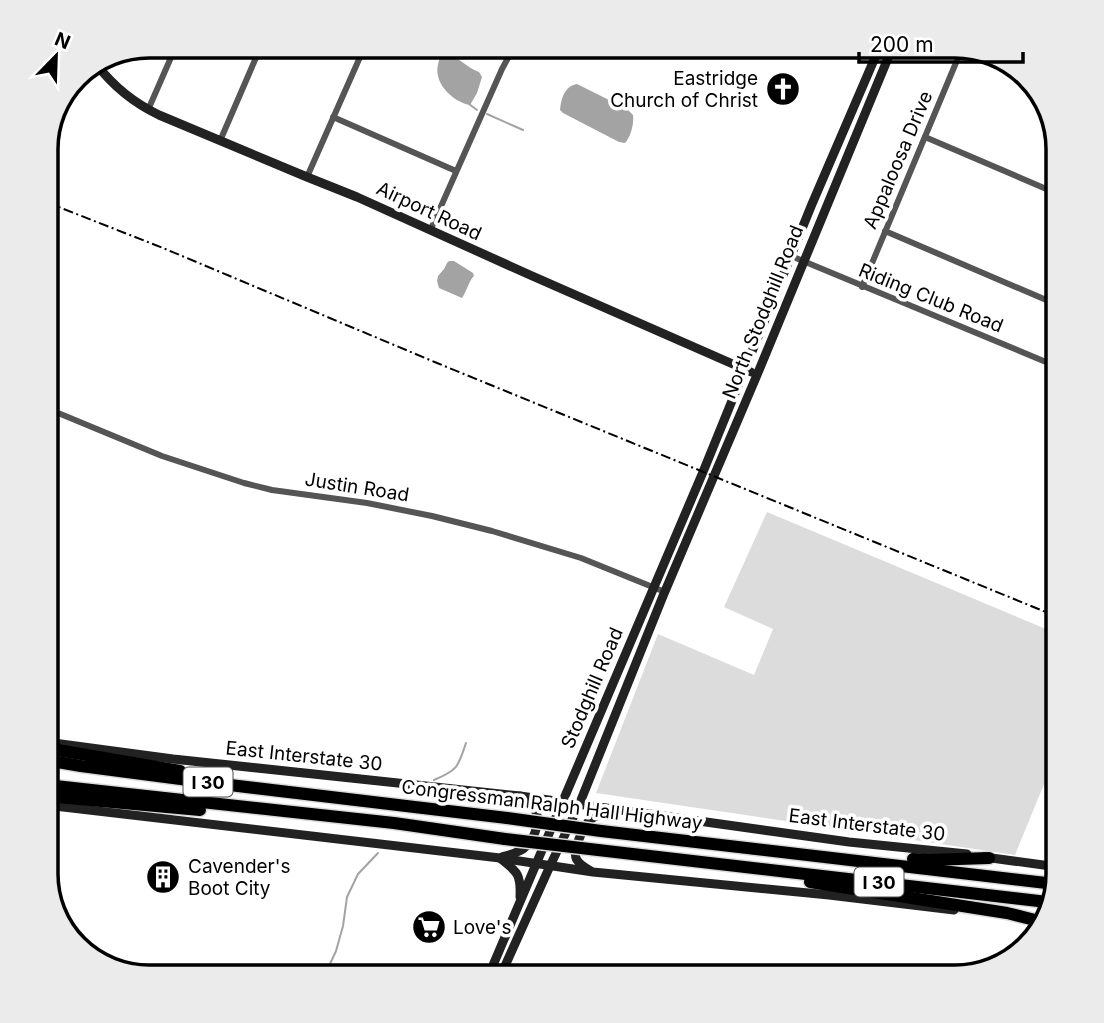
<svg xmlns="http://www.w3.org/2000/svg" width="1104" height="1023" font-family="Inter,sans-serif">
<style>
.green{fill:#dcdcdc}
.water{fill:#a3a3a3}
.lines{fill:none;stroke-linecap:round;stroke-linejoin:round}
.stream{stroke:#a3a3a3;stroke-width:2}
.highway-casing{stroke:#dbdbdb;stroke-width:15}
.street{stroke:#555;stroke-width:6}
.secondary{stroke:#222;stroke-width:9}
.highway{stroke:#000;stroke-width:12}
.rail{stroke:#000;stroke-width:2;stroke-dasharray:10 3.5 2 3.5;stroke-linecap:butt}
.highway-bridge-casing{stroke:#dbdbdb;stroke-width:15;stroke-linecap:butt}
.highway-bridge{stroke:#000;stroke-width:12}
.labels{text-anchor:middle;dominant-baseline:central;stroke-width:7;stroke-linejoin:round;paint-order:stroke}
.shield{fill:#fff;stroke:#4c4c4c;stroke-width:2}
.shield-label{font-size:18px;font-weight:bold;fill:#000}
.poi-label{font-size:19px;fill:#000;stroke:#fff;text-anchor:start}
.street-label{font-size:19px;fill:#000;stroke:#fff}
.rim{fill:none;stroke:#000;stroke-width:3.5}
</style>
<rect width="100%" height="100%" fill="#fff"/>
<path class="green" d="M767,512l291,122v116l-43,105 -419,-62 62,-159 96,41 19,-46 -49,-22z"/>
<g class="water">
<path d="M446,52c12,5 20,15 33,20l3,5 -5,16 -7,12c-13,-2 -29,-15 -32,-29 -2,-8 1,-15 3,-23z"/>
<path d="M577,84l50,25 6,6c1,9 -2,21 -8,28l-6,-1 -56,-29 -3,-3c1,-12 5,-24 17,-26z"/>
<path d="M449,261h5l19,12 1,3c-4,3 -8,16 -12,22l-23,-10 -2,-7 1,-5 6,-7 3,-6z"/>
</g>
<g class="lines">
<g class="stream">
<path d="M421,46l5,3"/>
<path d="M464,46l13,12h8"/>
<path d="M488,56l3,-9"/>
<path d="M469,104l8,6"/>
<path d="M487,114l36,16"/>
<path d="M434,780c24,-10 24,-13 32,-37"/>
<path d="M324,977l12,-26 7,-25 4,-29 11,-23 20,-21"/>
</g>
<g class="highway-casing">
<g id="highway">
<path d="M46,748l134,23"/>
<path d="M46,760l35,6 115,15 311,37"/>
<path d="M46,785l348,38 111,16"/>
<path d="M46,796l154,14"/>
<path d="M601,831l454,53"/>
<path d="M598,850l449,52"/>
<path d="M913,859l15,1 61,-2"/>
<path d="M810,882l197,31 32,8"/>
</g>
</g>
<g class="street">
<path d="M148,110l28,-64"/>
<path d="M333,117l123,54"/>
<path d="M925,137l133,57"/>
<path d="M220,141l41,-95"/>
<path d="M307,177l57,-129 7,-2"/>
<path d="M430,231l72,-162 6,-11 12,-12"/>
<path d="M885,231l173,74"/>
<path d="M791,256l267,111"/>
<path d="M862,287l101,-241"/>
<path d="M46,408l116,48 82,27 28,7 95,13 65,13 60,15 89,27 84,34"/>
<path d="M46,423l6,-12"/>
</g>
<g class="secondary">
<path d="M97,65c17,22 37,38 62,50l148,62 50,20 173,78 221,97"/>
<path d="M46,742l127,17 347,37 329,46 118,12"/>
<path d="M46,805l454,53 93,14 236,23 125,15"/>
<path d="M502,857c7,-2 15,-4 21,-8 10,-7 18,-26 13,-37 -3,-7 -10,-11 -16,-16"/>
<path d="M984,857l74,10"/>
<path d="M501,859c17,13 20,16 19,38"/>
<path d="M591,871c-5,-3 -11,-6 -14,-11 -6,-8 7,-35 14,-41 6,-5 16,-5 23,-7"/>
<path d="M488,977l215,-505 109,-268 68,-158"/>
<path d="M500,977l50,-111 29,-61 84,-209 94,-221 136,-329"/>
</g>
<use href="#highway" class="highway"/>
<path class="rail" d="M46,202l117,46 274,115 621,254"/>
<g class="highway-bridge-casing">
<g id="highway-bridge">
<path d="M507,818l94,13"/>
<path d="M505,839l93,11"/>
</g>
</g>
<use href="#highway-bridge" class="highway-bridge"/>
</g>
<defs>
<g id="church-disc" transform="scale(1.75)"><circle r="9.5" fill="#000" stroke="#fff"/><path d="M-1.2-6h2.4v3.5h3.3v2.4h-3.3V6h-2.4V-.1h-3.3v-2.4h3.3Z" fill="#fff"/></g>
<g id="building-disc" transform="scale(1.75)"><circle r="9.5" fill="#000" stroke="#fff"/><path d="M-4-6H4V6H1V3H-1V6H-4ZM-2.5-4.3h1.7v1.8h-1.7ZM.8-4.3h1.7v1.8H.8ZM-2.5-1h1.7V.8h-1.7ZM.8-1h1.7V.8H.8Z" fill="#fff"/></g>
<g id="supermarket-disc" transform="scale(1.75)"><circle r="9.5" fill="#000" stroke="#fff"/><path d="M-6-5.5h2.5l.6 2H6L4.5 2H-2.5L-4.4-4H-6ZM-1.5 3.2a1.3 1.3 0 1 0 .1 0ZM3 3.2a1.3 1.3 0 1 0 .1 0Z" fill="#fff"/></g>
</defs>
<g fill-rule="evenodd">
<use href="#church-disc" x="783" y="89"/>
<use href="#building-disc" x="163" y="877"/>
<use href="#supermarket-disc" x="429" y="927"/>
</g>
<g class="labels">
<g class="shield">
<rect x="183.5" y="767.5" width="49" height="29" rx="5"/>
<rect x="854.5" y="867.5" width="49" height="29" rx="5"/>
</g>
<g class="shield-label">
<text x="208" y="782">I 30</text>
<text x="879" y="882">I 30</text>
</g>
<g class="poi-label">
<text x="758" y="78" text-anchor="end">Eastridge<tspan x="758" dy="22">Church of Christ</tspan></text>
<text x="188" y="866">Cavender's<tspan x="188" dy="22">Boot City</tspan></text>
<text x="453" y="927">Love's</text>
</g>
<g class="street-label">
<text transform="translate(898 160) rotate(-67)">Appaloosa Drive</text>
<text transform="translate(429 211) rotate(25)">Airport Road</text>
<text transform="translate(931 298) rotate(22)">Riding Club Road</text>
<text transform="translate(763 312) rotate(-68)">North Stodghill Road</text>
<text transform="translate(357 487) rotate(9)">Justin Road</text>
<text transform="translate(592 688) rotate(-67)">Stodghill Road</text>
<text transform="translate(304 756) rotate(6)">East Interstate 30</text>
<text transform="translate(552 805) rotate(7)">Congressman Ralph Hall Highway</text>
<text transform="translate(867 825) rotate(7)">East Interstate 30</text>
</g>
</g>
<path d="M0 0H1104V1023H0ZM149 58H955A91 91 0 0 1 1046 149V874A91 91 0 0 1 955 965H149A91 91 0 0 1 58 874V149A91 91 0 0 1 149 58Z" fill="#ebebeb" fill-rule="evenodd"/>
<path class="rim" d="M149 58H955A91 91 0 0 1 1046 149V874A91 91 0 0 1 955 965H149A91 91 0 0 1 58 874V149A91 91 0 0 1 149 58Z"/>
<g transform="translate(56 56) rotate(23)" stroke="#ffffff" stroke-width="5" paint-order="stroke">
<path d="M0-5L12 26L0 18L-12 26Z" fill="#000000"/>
<text y="-10" font-size="19" font-weight="bold" text-anchor="middle" fill="#000000">N</text>
</g>
<path d="M859 52v10h164v-10" fill="none" stroke="#000000" stroke-width="3.5"/>
<text x="870" y="52" font-size="21" fill="#000000" stroke="#ffffff" stroke-width="5" paint-order="stroke">200 m</text>
</svg>
